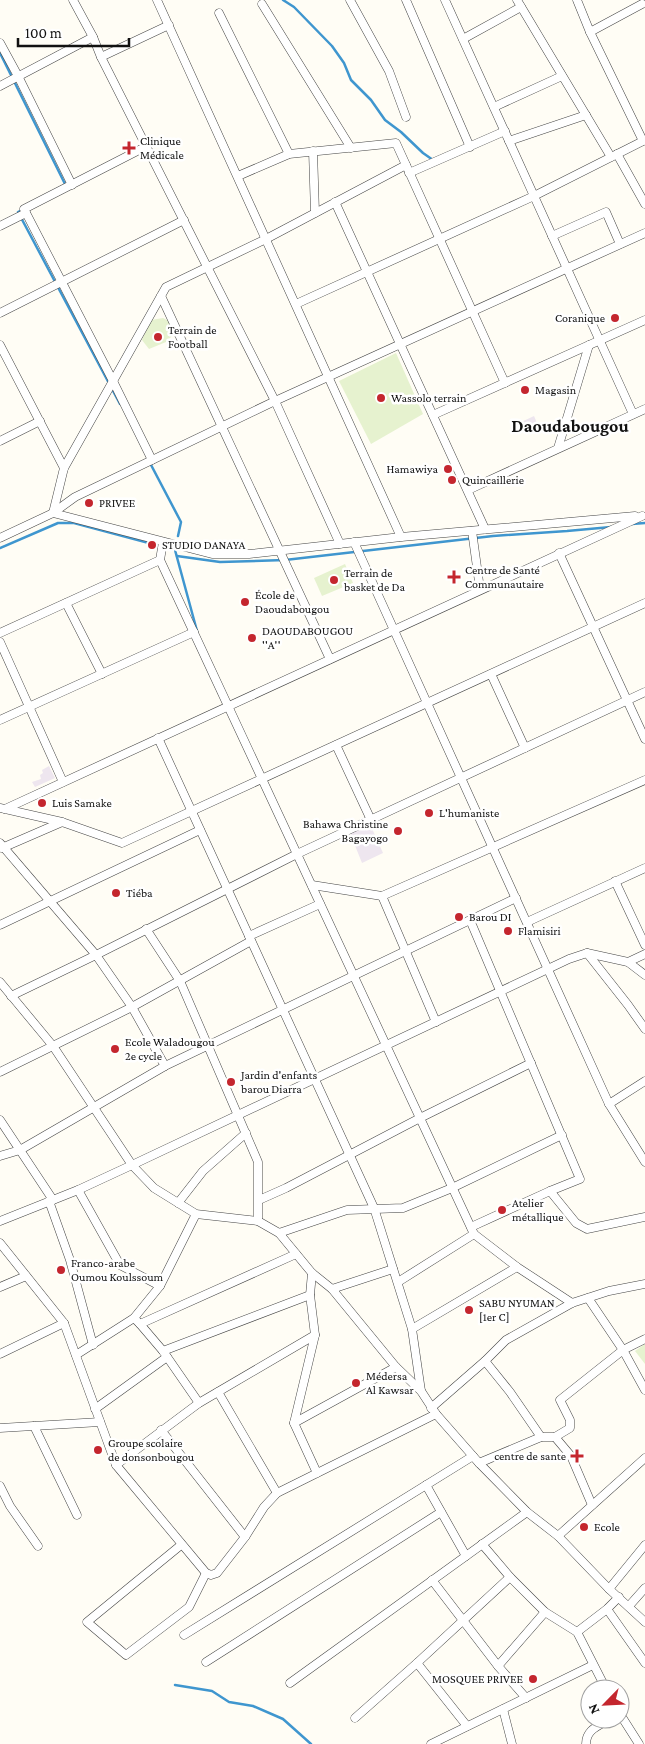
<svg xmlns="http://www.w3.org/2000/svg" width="645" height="1744" font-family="'Crimson Pro',serif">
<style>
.industrial{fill:#eee6ef}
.pitch{fill:#e6f2cf}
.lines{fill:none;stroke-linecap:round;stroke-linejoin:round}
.stream{stroke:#3f96cf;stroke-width:2.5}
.minor-casing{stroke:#444;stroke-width:9}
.minor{stroke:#fff;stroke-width:8}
.poi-dot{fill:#c4262e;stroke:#fff;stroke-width:2}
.labels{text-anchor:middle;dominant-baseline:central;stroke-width:5;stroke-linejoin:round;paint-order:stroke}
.poi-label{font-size:12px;fill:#111;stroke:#fff;text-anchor:start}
.district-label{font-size:18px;font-weight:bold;fill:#111;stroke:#fff}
</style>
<rect width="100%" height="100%" fill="#fffdf5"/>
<g class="industrial">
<path d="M534,416l3,7 -16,8 -4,-7z"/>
<path d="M49,766l6,12 -20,9 -3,-5 9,-3 -1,-4 3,-2 -1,-3z"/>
<path d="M370,824l13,29 -21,10 -12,-30z"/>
</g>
<g class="pitch">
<path d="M163,318l8,4 4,11 -9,9 -17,7 -7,-9 9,-20z"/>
<path d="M396,353l27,61 -52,30 -32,-63z"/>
<path d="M345,564l8,19 -31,13 -8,-18z"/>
<path d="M645,1344v20l-10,-13z"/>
</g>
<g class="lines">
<g class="stream">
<path d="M283,0l11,7 38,39 12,17 7,17 20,20 14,20 16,12 22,21 10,7"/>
<path d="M0,53l65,131"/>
<path d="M22,210l-4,2 102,192"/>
<path d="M150,463l31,59 -3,14"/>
<path d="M632,524l13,-1"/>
<path d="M0,548l58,-25h16l101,27 22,81"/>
<path d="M177,556l43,6 65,-2 208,-24 74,-5 44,-4"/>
<path d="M175,1685l37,6 17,11 24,4 30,13 28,25"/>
</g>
<g class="minor-casing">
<g id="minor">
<path d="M73,0l20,37 8,20 174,344 65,143"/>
<path d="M157,0l244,537"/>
<path d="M350,0l39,71 17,46"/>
<path d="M406,0l64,147"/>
<path d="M445,0l188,414"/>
<path d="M517,0l94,157"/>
<path d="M577,0l13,32 53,109"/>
<path d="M262,4l89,144"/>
<path d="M219,13l70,141"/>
<path d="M590,32l52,-28"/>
<path d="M463,39l58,-32"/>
<path d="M0,43l18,33 54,109"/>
<path d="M101,57l68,-32"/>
<path d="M0,86l93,-49"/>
<path d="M494,107l68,-31"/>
<path d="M509,141l77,-26"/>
<path d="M147,146l-123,63 89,172 39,79"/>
<path d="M313,151l2,62"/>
<path d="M617,154l28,50"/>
<path d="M409,173l96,-42"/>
<path d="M238,176l51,-22 107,-11 109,240"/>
<path d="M335,202l150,327"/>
<path d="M0,226l26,-13"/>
<path d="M552,236l54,-24 14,32"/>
<path d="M161,296l169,363"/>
<path d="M296,304l238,-108 111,-56"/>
<path d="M0,313l184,-93"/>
<path d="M0,345l64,123"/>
<path d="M433,415l212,-95"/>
<path d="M0,441l40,-20"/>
<path d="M558,448l31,-103"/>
<path d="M468,490l177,-81"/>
<path d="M53,513l22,-16 200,-96 370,-168"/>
<path d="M53,513l11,-45 102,-181 100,-48 140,-74"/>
<path d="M472,531l8,58"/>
<path d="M0,538l53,-25 159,41h37l152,-17 234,-21"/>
<path d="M163,542l-3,18 314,674 -76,48"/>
<path d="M354,542l255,562 36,58"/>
<path d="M559,553l86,186"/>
<path d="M66,603l36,71"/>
<path d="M0,633l160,-73"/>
<path d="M0,642l63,140"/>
<path d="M491,674l34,74"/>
<path d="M0,720l194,-88"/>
<path d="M158,738l216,470 38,121 9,62"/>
<path d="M336,745l35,75"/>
<path d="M0,808l62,14 60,21 523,-240"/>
<path d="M5,809l637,-293"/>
<path d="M0,843l96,112 36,52 33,59"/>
<path d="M2,848l60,-26"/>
<path d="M615,881l30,64"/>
<path d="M312,885l70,11 263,-116"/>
<path d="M382,896l54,126"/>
<path d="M470,920l110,259 -30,12 -79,36"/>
<path d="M527,922l118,-54"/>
<path d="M0,925l200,-95"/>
<path d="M146,929l34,52 78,181v59"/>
<path d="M249,936l71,-32"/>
<path d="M587,953l41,52 17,24"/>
<path d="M628,962l17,-8"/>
<path d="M0,982l53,64 79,119 22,23 42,26 62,7 21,12 33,40 20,16 64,78 25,24 15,23 43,49 48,49 31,24 51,53 36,33"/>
<path d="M11,996l85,-41 201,-101 348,-162"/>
<path d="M0,1072l132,-65 119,-66"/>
<path d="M609,1104l36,-23"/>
<path d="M0,1120l53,80"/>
<path d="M0,1156l20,-6 145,-84 351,-168"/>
<path d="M78,1190l42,75 40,21"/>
<path d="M550,1191l26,32 11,6 58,-12"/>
<path d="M259,1200l27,-12 134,-70 111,-55"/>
<path d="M49,1201l21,59 23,85"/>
<path d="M178,1203l25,-32 43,-38"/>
<path d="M0,1221l78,-31 54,-25 437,-206 18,-6 41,9 17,13"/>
<path d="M279,1233l68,-23 56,-2 49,-20 110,-53"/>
<path d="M474,1234l43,33 55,36"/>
<path d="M0,1243l64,80 52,142 90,108 5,2 6,-2 28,-36 19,-30 13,-14 159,-79"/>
<path d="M312,1273l-2,22 5,40 -21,88 23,50"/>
<path d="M0,1287l26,-11"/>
<path d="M332,1289l61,-20"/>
<path d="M588,1298l35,52 22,40"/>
<path d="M134,1318l26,-32 36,-72"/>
<path d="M140,1324l23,27 36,52"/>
<path d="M412,1329l105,-62"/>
<path d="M163,1351l147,-56"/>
<path d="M0,1354l64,-31"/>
<path d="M76,1355l58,-37 6,6 156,-70"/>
<path d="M485,1361l25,31 31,45"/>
<path d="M218,1392l59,101"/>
<path d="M431,1408l54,-47 21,-21 66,-37 37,-12 36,-7"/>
<path d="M95,1409l72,-52"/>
<path d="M294,1423l102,-56"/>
<path d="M34,1426l43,89"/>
<path d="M0,1428l100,-6"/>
<path d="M161,1430l84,107"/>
<path d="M555,1437l16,19 21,49"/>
<path d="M479,1463l62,-26h14l15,-9v-8l-10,-20 63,-50 22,-11"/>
<path d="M116,1465l83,-62 116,-68"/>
<path d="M426,1485l40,71"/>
<path d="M0,1486l10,20 28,40"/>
<path d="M558,1536l87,-78"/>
<path d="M482,1544l28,33 35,35 32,20 29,57"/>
<path d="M181,1545l-94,77 39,33 63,-48 17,-34"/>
<path d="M432,1580l66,86 28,32"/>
<path d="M609,1589l36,-44"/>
<path d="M629,1606l16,-18"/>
<path d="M607,1609l38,54"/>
<path d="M577,1632l30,-23 12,-12"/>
<path d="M184,1635l289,-179"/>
<path d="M206,1662l235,-150"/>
<path d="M417,1663l50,63"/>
<path d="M498,1666l47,-54"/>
<path d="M290,1683l237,-171"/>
<path d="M503,1709l9,35"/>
<path d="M620,1714l19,30"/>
<path d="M355,1718l62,-55 93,-86"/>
<path d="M431,1744l162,-79"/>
<path d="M586,1744c0,-15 13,-18 24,-25"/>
</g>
</g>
<use href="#minor" class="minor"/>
</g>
<g class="poi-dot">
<path d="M126.5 140.5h5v5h5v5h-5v5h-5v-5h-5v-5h5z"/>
<circle cx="615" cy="318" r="5"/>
<circle cx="158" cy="337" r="5"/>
<circle cx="525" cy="390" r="5"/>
<circle cx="381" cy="398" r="5"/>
<circle cx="448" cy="469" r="5"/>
<circle cx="452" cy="480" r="5"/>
<circle cx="89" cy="503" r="5"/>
<circle cx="152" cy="545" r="5"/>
<path d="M451.5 569.5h5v5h5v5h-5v5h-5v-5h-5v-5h5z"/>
<circle cx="334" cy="580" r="5"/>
<circle cx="245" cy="602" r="5"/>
<circle cx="252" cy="638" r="5"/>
<circle cx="42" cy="803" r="5"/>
<circle cx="429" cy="813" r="5"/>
<circle cx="398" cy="831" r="5"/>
<circle cx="116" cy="893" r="5"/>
<circle cx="459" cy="917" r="5"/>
<circle cx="508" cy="931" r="5"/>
<circle cx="115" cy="1049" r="5"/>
<circle cx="231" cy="1082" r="5"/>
<circle cx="502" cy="1210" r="5"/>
<circle cx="61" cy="1270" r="5"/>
<circle cx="469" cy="1310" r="5"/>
<circle cx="356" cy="1383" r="5"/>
<circle cx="98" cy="1450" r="5"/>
<path d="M574.5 1448.5h5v5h5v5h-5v5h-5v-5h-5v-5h5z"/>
<circle cx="584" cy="1527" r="5"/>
<circle cx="533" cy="1679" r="5"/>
</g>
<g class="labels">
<g class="poi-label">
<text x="140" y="141">Clinique<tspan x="140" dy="14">Médicale</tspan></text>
<text x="605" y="318" text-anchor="end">Coranique</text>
<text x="168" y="330">Terrain de<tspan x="168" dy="14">Football</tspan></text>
<text x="535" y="390">Magasin</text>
<text x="391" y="398">Wassolo terrain</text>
<text x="438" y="469" text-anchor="end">Hamawiya</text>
<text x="462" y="480">Quincaillerie</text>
<text x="99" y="503">PRIVEE</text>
<text x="162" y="545">STUDIO DANAYA</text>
<text x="465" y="570">Centre de Santé<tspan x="465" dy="14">Communautaire</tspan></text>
<text x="344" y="573">Terrain de<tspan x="344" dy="14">basket de Da</tspan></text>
<text x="255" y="595">École de<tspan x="255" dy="14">Daoudabougou</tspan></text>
<text x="262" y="631">DAOUDABOUGOU<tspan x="262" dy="14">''A''</tspan></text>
<text x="52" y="803">Luis Samake</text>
<text x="439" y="813">L'humaniste</text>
<text x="388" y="824" text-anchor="end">Bahawa Christine<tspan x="388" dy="14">Bagayogo</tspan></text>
<text x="126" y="893">Tiéba</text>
<text x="469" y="917">Barou DI</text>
<text x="518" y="931">Flamisiri</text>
<text x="125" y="1042">Ecole Waladougou<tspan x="125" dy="14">2e cycle</tspan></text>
<text x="241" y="1075">Jardin d'enfants<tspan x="241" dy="14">barou Diarra</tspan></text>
<text x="512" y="1203">Atelier<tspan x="512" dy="14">métallique</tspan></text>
<text x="71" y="1263">Franco-arabe<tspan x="71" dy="14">Oumou Koulssoum</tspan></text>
<text x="479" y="1303">SABU NYUMAN<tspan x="479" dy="14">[1er C]</tspan></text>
<text x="366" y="1376">Médersa<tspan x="366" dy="14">Al Kawsar</tspan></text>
<text x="108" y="1443">Groupe scolaire<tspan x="108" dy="14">de donsonbougou</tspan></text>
<text x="566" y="1456" text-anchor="end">centre de sante</text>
<text x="594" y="1527">Ecole</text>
<text x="523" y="1679" text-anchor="end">MOSQUEE PRIVEE</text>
</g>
<g class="district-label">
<text x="570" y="426">Daoudabougou</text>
</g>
</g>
<g transform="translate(605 1704) rotate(246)"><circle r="24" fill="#ffffff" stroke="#a0a0a0"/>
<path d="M0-4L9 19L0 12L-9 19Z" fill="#c4262e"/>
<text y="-8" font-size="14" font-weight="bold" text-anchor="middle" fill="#111111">N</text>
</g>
<path d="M18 38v8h111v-8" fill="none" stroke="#111111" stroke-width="2.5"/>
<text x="25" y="38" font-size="15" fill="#111111" stroke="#ffffff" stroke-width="4" paint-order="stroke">100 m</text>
</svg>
